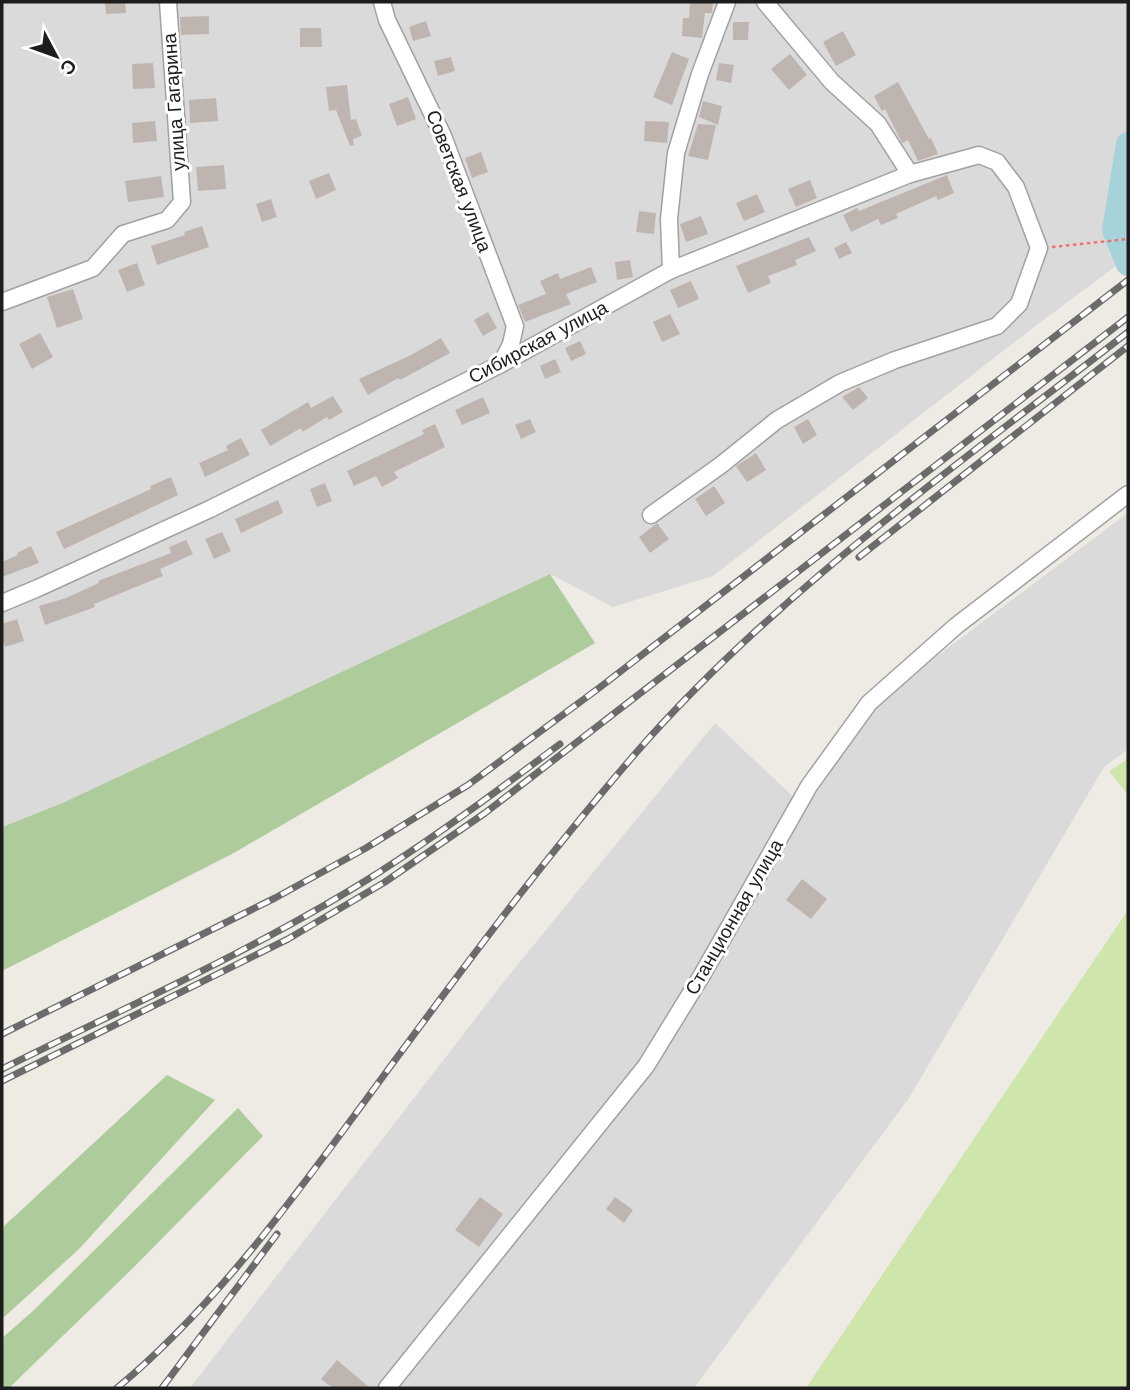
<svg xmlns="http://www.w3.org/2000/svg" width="1130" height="1390" font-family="'Work Sans',sans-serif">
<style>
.residential{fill:#dbdada}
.grass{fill:#cee5ac}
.forest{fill:#adcb9b}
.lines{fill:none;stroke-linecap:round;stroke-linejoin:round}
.river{stroke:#a6d2d9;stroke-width:24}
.building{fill:#beb5b0}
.minor-casing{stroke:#a1a1a1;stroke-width:19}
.path{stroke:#f17371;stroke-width:2.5;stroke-dasharray:3.5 3.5;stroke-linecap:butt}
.minor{stroke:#fff;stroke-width:16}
.rail-casing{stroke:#6b6b6b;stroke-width:7}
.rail{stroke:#fff;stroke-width:4.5;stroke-dasharray:13;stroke-linecap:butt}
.labels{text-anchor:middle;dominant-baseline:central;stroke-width:6;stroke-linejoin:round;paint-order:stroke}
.street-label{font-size:19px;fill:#1d1d1d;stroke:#fff}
</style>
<rect width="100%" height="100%" fill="#eeeae4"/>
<g class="residential">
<path d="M2,2h1126v255l-94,70 -321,249 -100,31 -63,-33 -474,224 -74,29z"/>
<path d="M1128,513v236l-24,18 -195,331 -215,290h-504l316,-409 209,-256 89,84 77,-109z"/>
</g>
<g class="grass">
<path d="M1128,759v36l-19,-24z"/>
<path d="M1128,910v478h-322z"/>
</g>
<g class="forest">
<path d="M550,574l45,69 -363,211 -230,117v-144l63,-25z"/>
<path d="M167,1075l48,25 -136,149 -77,70v-91z"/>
<path d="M238,1108l25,28 -128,130 -126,122h-7v-50l31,-27z"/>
</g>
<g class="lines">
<path class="river" d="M1128,144l-14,86 14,34"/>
</g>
<g class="building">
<path d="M105,2h20l1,11 -20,1z"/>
<path d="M690,2h23l-1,11h-7l-3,25 -20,-2 1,-18h6z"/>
<path d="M209,16v18l-28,1 -1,-18z"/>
<path d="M426,21l5,15 -18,5 -4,-14z"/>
<path d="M733,22h16l-1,18h-15z"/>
<path d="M300,28h21l1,19h-22z"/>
<path d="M843,31l13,24 -20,11 -13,-24z"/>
<path d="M672,52l17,7 -17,46 -19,-8z"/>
<path d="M790,54l17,21 -18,15 -18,-21z"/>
<path d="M451,57l4,14 -17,5 -4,-15z"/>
<path d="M153,63l2,25 -22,1 -1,-25z"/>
<path d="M719,63l15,2 -3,18 -15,-3z"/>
<path d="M898,82l31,57 2,-1 7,16 -20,7 -10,-21 -6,3 -17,-34 -3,2 -8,-15z"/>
<path d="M347,85l4,35 5,-1 6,17 -9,3 1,6 -4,1 -14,-36 -7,1 -3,-24z"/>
<path d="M408,97l8,22 -19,7 -8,-22z"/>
<path d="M216,98l2,23 -28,2 -1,-23z"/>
<path d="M703,101l19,5 -4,19 -19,-8z"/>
<path d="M155,121l2,20 -24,2 -1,-20z"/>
<path d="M645,121l24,1 -2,21 -23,-2z"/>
<path d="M698,124l18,1 -8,35 -20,-4z"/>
<path d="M481,152l7,20 -16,6 -7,-20z"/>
<path d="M224,165l2,24 -28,2 -2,-24z"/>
<path d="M329,173l7,17 -20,9 -7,-18z"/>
<path d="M947,175l7,18 -16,7 -2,-4 -40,18 2,4 -17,7 -3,-6 -27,13 -8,-17 14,-7 2,3z"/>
<path d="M161,176l3,21 -36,5 -3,-21z"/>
<path d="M810,180l7,18 -21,9 -8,-18z"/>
<path d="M757,194l8,18 -21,9 -8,-18z"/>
<path d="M271,199l6,18 -15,5 -6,-18z"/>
<path d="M639,211l17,2 -2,21 -18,-2z"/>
<path d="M701,216l7,18 -22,8 -6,-18z"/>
<path d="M202,226l7,21 -52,18 -6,-19 34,-11 -1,-3z"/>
<path d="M809,237l7,14 -21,9 2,5 -29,11 3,7 -23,10 -12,-27z"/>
<path d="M846,242l6,11 -13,6 -5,-11z"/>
<path d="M630,260l3,17 -16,3 -2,-18z"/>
<path d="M137,263l8,22 -18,7 -9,-22z"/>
<path d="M591,267l6,15 -31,12 5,10 -46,18 -7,-17 28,-11 -6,-13 18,-8 2,6z"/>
<path d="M691,281l8,18 -21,9 -8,-18z"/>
<path d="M73,289l10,30 -26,9 -10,-31z"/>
<path d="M488,312l9,16 -14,8 -9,-16z"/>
<path d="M670,314l10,20 -18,8 -9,-20z"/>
<path d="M40,333l13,24 -21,12 -13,-25z"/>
<path d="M441,338l9,15 -50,27 -2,-2 -30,17 -9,-16 52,-24z"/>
<path d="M580,341l6,13 -15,7 -6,-13z"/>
<path d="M555,359l6,13 -16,7 -5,-13z"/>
<path d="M859,387l9,11 -15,12 -11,-13z"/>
<path d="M333,396l10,16 -14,8 -2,-3 -25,15 -1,-4 -31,18 -9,-16 47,-28 3,6z"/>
<path d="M483,397l7,16 -28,12 -7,-15z"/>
<path d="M530,419l6,13 -15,7 -6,-14z"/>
<path d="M808,419l9,16 -14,9 -9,-17z"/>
<path d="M435,424l10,23 -51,25 4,6 -16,9 -6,-11 -22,10 -7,-15 77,-37 -2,-4z"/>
<path d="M241,438l9,17 -45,22 -6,-14 29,-13 -2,-4z"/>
<path d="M756,453l10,17 -19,12 -11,-16z"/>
<path d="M171,477l7,18 -114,54 -8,-17 95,-43 -1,-3z"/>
<path d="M325,483l7,18 -15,6 -7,-18z"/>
<path d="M714,486l11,17 -19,13 -11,-17z"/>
<path d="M278,500l5,13 -42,20 -6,-14z"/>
<path d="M657,523l12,16 -19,14 -11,-16z"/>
<path d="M222,532l9,19 -17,8 -9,-20z"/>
<path d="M186,540l7,14 -33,15 3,7 -69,28 1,3 -50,18 -6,-19 27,-8 33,-15 -1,-2 73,-28 -2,-6z"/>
<path d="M31,546l8,17 -37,14v-15l16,-7 -1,-2z"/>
<path d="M17,619l7,22 -19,6 -3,-10v-13z"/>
<path d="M802,879l25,20 -16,20 -25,-19z"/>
<path d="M480,1197l23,17 -24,33 -24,-17z"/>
<path d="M615,1197l18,13 -9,13 -18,-14z"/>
<path d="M337,1360l33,28h-37l-12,-9z"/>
</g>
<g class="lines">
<g class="minor-casing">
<g id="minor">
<path d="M382,2l5,18 56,116 72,190 -4,18 -10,20"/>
<path d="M765,2l67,80 46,42 32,50"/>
<path d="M671,270l-2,-51 7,-66 24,-79 27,-72"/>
<path d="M2,302l91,-34 30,-34 44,-14 15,-18 -14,-200"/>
<path d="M2,603l36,-15 172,-79 291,-145 170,-94 239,-96 69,-19 18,7 19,25 23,61 -20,56 -22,22 -102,34 -55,23 -63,37 -56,45 -70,50"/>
<path d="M387,1388l259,-322 56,-91 107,-189 60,-83 87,-77 172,-132"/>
</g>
</g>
<path class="path" d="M1052,247l76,-8"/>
<use href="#minor" class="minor"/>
<g class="rail-casing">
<g id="rail">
<path d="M859,557l269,-211"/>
<path d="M2,1034l273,-136 91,-50 102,-63 131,-97 529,-408"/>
<path d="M2,1069c126,-63 257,-121 376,-196 63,-40 123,-85 182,-129"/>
<path d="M2,1081l286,-142 97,-57 100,-69 643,-496"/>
<path d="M117,1388c102,-85 181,-196 259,-302 83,-113 167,-226 259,-332 140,-161 326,-291 493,-422"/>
<path d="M162,1388l115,-154"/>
</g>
</g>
<use href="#rail" class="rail"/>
</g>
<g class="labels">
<g class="street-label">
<text transform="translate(174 102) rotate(-94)">улица Гагарина</text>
<text transform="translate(459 181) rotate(69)">Советская улица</text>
<text transform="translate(538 342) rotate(-28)">Сибирская улица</text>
<text transform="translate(734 917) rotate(-60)">Станционная улица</text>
</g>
</g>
<rect width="1130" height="1390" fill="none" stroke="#1d1d1d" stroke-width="7"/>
<g transform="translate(56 56) rotate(131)" stroke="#ffffff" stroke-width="5" paint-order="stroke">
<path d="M0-5L12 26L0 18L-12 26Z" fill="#1d1d1d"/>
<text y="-10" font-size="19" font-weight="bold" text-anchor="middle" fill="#1d1d1d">С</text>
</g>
</svg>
